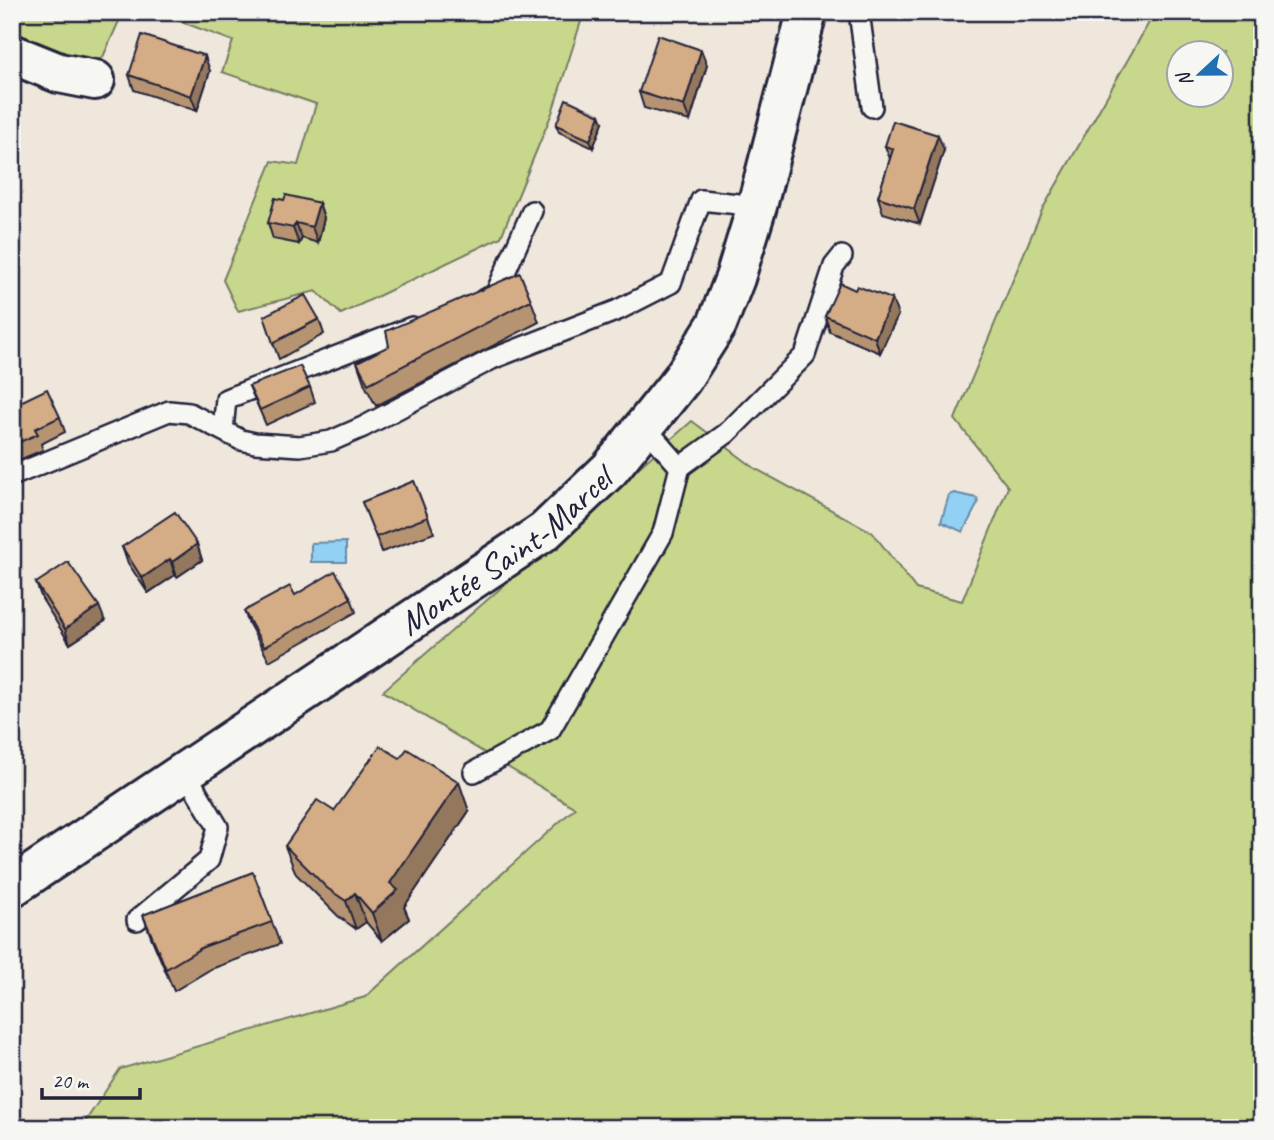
<svg xmlns="http://www.w3.org/2000/svg" width="1274" height="1140" font-family="Caveat,sans-serif">
<style>
.green{fill:#c7d78b;stroke:#747c63;stroke-width:2;fill-rule:evenodd}
.water{fill:#92d1f3;stroke:#658ba9;stroke-width:2}
.lines{fill:none;stroke-linecap:round;stroke-linejoin:round}
.service-casing{stroke:#22223b;stroke-width:24}
.minor-casing{stroke:#22223b;stroke-width:44}
.secondary-casing{stroke:#22223b;stroke-width:44}
.service{stroke:#f6f6f2;stroke-width:19}
.minor{stroke:#f6f6f2;stroke-width:38}
.secondary{stroke:#f6f6f2;stroke-width:38}
.wall{fill:#b69472;stroke:#22223b;stroke-width:2}
.shaded-wall{fill:#94785d;stroke:#22223b;stroke-width:2}
.building{fill:#d4ac85;stroke:#22223b;stroke-width:2}
.labels{text-anchor:middle;dominant-baseline:central;stroke-width:5;stroke-linejoin:round;paint-order:stroke}
.street-label{font-size:35px;fill:#22223b;stroke:#f6f6f2}
</style>
<rect width="100%" height="100%" fill="#efe7dc"/>
<filter id="ink" filterUnits="userSpaceOnUse"><feTurbulence type="fractalNoise" baseFrequency=".0143" numOctaves="2"/><feDisplacementMap in="SourceGraphic" scale="14" xChannelSelector="R" yChannelSelector="G"/><feConvolveMatrix kernelMatrix="1 2 1 2 8 2 1 2 1" color-interpolation-filters="sRGB"/></filter>
<g filter="url(#ink)">
<g class="green">
<path d="M12,12h111l-20,45 -18,12 -73,-24z"/>
<path d="M155,12h429l-32,101 -51,124 -160,77 -25,-23 -78,20 -15,-31 49,-119 26,4 18,-61 -94,-32 11,-31z"/>
<path d="M1155,12h107v1116h-1181l39,-59 245,-72 210,-189 -192,-117 309,-270 64,48 116,63 44,57 46,12 46,-114 -53,-68 87,-209zM1180,52h42v42h-42z"/>
</g>
<g class="water">
<path d="M954,493l23,5 1,5 -15,29 -22,-10 8,-27z"/>
<path d="M346,542v20h-35v-19z"/>
</g>
<g class="lines">
<g class="service-casing">
<g id="service">
<path d="M859,12l13,95"/>
<path d="M485,299l10,-4 37,-84"/>
<path d="M644,426l36,41 47,-34 78,-78 29,-89 8,-10"/>
<path d="M223,430l3,-31 186,-72"/>
<path d="M12,476l157,-65 20,2 52,27 14,3 45,3 31,-5 32,-14 129,-68 126,-49 53,-27 30,-83 56,6"/>
<path d="M474,772l76,-42 113,-197 17,-66"/>
<path d="M137,920l72,-60 9,-33 -33,-55"/>
</g>
</g>
<g class="minor-casing">
<path id="minor" d="M12,54l47,19 36,7"/>
</g>
<g class="secondary-casing">
<g id="secondary">
<path id="s1" d="M12,887l533,-356 65,-62 72,-90 35,-55 18,-46 22,-72 50,-194"/>
</g>
</g>
<use href="#service" class="service"/>
<use href="#minor" class="minor"/>
<use href="#secondary" class="secondary"/>
</g>
<g class="wall">
<path d="M701,50l6,15 -17,56 -46,-13 -5,-16z"/>
<path d="M210,71l-13,40 -63,-21 -5,-15z"/>
<path d="M603,122l-10,26 -34,-16 -3,-7z"/>
<path d="M885,146l59,4 -24,74 -37,-11 -5,-16 12,-38z"/>
<path d="M284,200l35,3 5,15 -6,25 -16,-5 -3,6 -26,-5 -5,-16z"/>
<path d="M855,290l43,25 -18,38 -50,-21 -5,-16z"/>
<path d="M531,300l8,22 -163,84 -11,-21 -8,-23z"/>
<path d="M319,319l5,15 -45,25 -6,-16z"/>
<path d="M249,386l61,1 5,15 -49,23z"/>
<path d="M12,406l48,11 5,15 -24,12 2,6 -24,10 -3,-7 -4,2z"/>
<path d="M414,481l20,52 -52,19 -20,-50z"/>
<path d="M197,544l5,16 -25,17 -2,-2 -27,18 -20,-30 -6,-16z"/>
<path d="M36,583l69,38 -35,23 -28,-45z"/>
<path d="M295,595l56,3 5,14 -87,49 -20,-37 -5,-13z"/>
<path d="M334,811h135l-65,96 5,12 -27,22 -16,-19 -10,7 -18,-13 -42,-42 -11,-28z"/>
<path d="M253,872l27,72 -69,25 -37,22 -23,-54 -8,-22z"/>
</g>
<g class="shaded-wall">
<path d="M701,50l6,15 -17,56 -6,-15z"/>
<path d="M205,56l5,15 -13,40 -6,-15z"/>
<path d="M600,115l3,7 -10,26 -3,-8z"/>
<path d="M938,135l6,15 -24,74 -6,-15z"/>
<path d="M319,203l5,15 -6,25 -6,-16z"/>
<path d="M296,223l6,15 -3,6 -6,-16z"/>
<path d="M892,299l6,16 -18,38 -5,-15z"/>
<path d="M197,544l5,16 -25,17 -5,-15z"/>
<path d="M170,559l5,16 -27,18 -6,-15z"/>
<path d="M99,606l6,15 -35,23 -5,-15z"/>
<path d="M459,782l10,29 -65,96 5,12 -27,22 -10,-28 18,-30z"/>
<path d="M355,893l11,29 -10,7 -10,-28z"/>
</g>
<g class="building">
<path d="M142,35l63,21 -14,40 -62,-21z"/>
<path d="M658,35l43,15 -17,56 -45,-14z"/>
<path d="M566,99l34,16 -10,25 -34,-15z"/>
<path d="M893,121l45,14 -24,74 -36,-12 15,-48 -8,-3z"/>
<path d="M286,195l33,8 -7,24 -16,-4 -3,5 -25,-5 7,-25 9,2z"/>
<path d="M520,273l11,27 -163,84 -11,-22 32,-16 -3,-15z"/>
<path d="M840,283l15,7 2,-4 35,13 -17,39 -50,-22z"/>
<path d="M305,295l14,24 -46,24 -9,-27z"/>
<path d="M300,366l10,21 -50,23 -11,-24z"/>
<path d="M47,389l13,28 -25,12 3,5 -25,11 -1,-3v-36z"/>
<path d="M414,481l14,36 -52,20 -14,-35z"/>
<path d="M175,512l22,32 -25,18 -2,-3 -28,19 -20,-31z"/>
<path d="M68,562l31,44 -34,23 -29,-46z"/>
<path d="M335,571l16,27 -87,49 -20,-36 46,-25 5,9z"/>
<path d="M380,746l20,12 7,-9 52,33 -69,101 8,7 -26,23 -17,-20 -9,8 -19,-13 -42,-42 32,-46 17,11z"/>
<path d="M253,872l19,50 -69,25 -37,22 -23,-54z"/>
</g>
</g>
<g class="labels">
<g class="street-label">
<text stroke="none"><textPath href="#s1" startOffset="597">Montée Saint-Marcel</textPath></text>
</g>
</g>
<rect width="1274" height="1140" fill="none" stroke="#f6f6f2" stroke-width="42"/>
<rect x="21" y="21" width="1232" height="1098" fill="none" stroke="#22223b" stroke-width="2.5" filter="url(#ink)"/>
<g transform="translate(1200 74) rotate(248)"><circle r="33" fill="#f6f6f2" stroke="#a1a1a9" stroke-width="2"/>
<path d="M0-5L12 26L0 18L-12 26Z" fill="#1f6fb2"/>
<text y="-10" font-size="19" font-weight="bold" text-anchor="middle" fill="#22223b">N</text>
</g>
<path d="M42 1088v10h98v-10" fill="none" stroke="#22223b" stroke-width="3.5"/>
<text x="52" y="1088" font-size="21" fill="#22223b" stroke="#f6f6f2" stroke-width="5" paint-order="stroke">20 m</text>
</svg>
